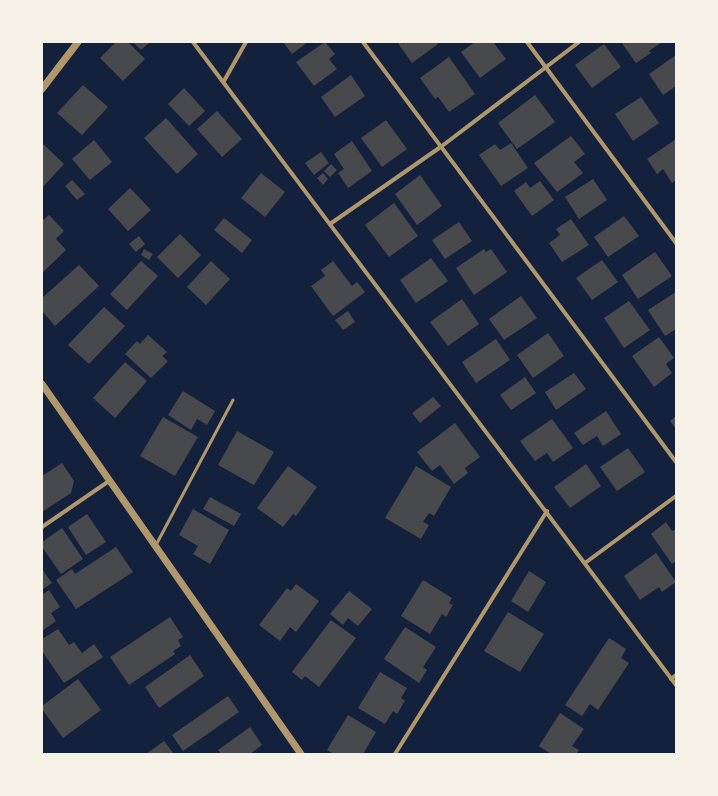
<svg xmlns="http://www.w3.org/2000/svg" width="718" height="796" font-family="'Roboto Condensed',sans-serif">
<style>
.building{fill:#48494c}
.lines{fill:none;stroke-linecap:round;stroke-linejoin:round}
.service{stroke:#b1986c;stroke-width:3}
.minor{stroke:#b1986c;stroke-width:4}
.tertiary{stroke:#b1986c;stroke-width:7}
</style>
<rect width="100%" height="100%" fill="#14213d"/>
<g class="building">
<path d="M116,42h12l17,17 -22,22 -23,-23z"/>
<path d="M133,42h17l-9,8z"/>
<path d="M283,42h25l-16,12z"/>
<path d="M325,42l10,12 -6,5 8,10 -23,17 -18,-24z"/>
<path d="M397,42h40l1,2 -26,19z"/>
<path d="M475,42h18l13,17 -26,19 -19,-26z"/>
<path d="M621,42h41l-13,9 2,2 -15,10z"/>
<path d="M604,44l17,23 -29,21 -17,-23z"/>
<path d="M676,55v31l-13,9 -14,-21z"/>
<path d="M449,57l26,37 -26,18 -11,-15 -3,2 -15,-21z"/>
<path d="M351,75l14,21 -30,21 -14,-20z"/>
<path d="M83,85l25,22 -26,28 -25,-22z"/>
<path d="M184,88l21,23 -16,15 -21,-22z"/>
<path d="M535,95l20,27 -38,27 -19,-26z"/>
<path d="M641,97l18,26 -26,18 -18,-27z"/>
<path d="M217,111l25,28 -20,18 -25,-28z"/>
<path d="M166,118l32,36 -21,20 -33,-36z"/>
<path d="M386,120l21,29 -25,18 -21,-29z"/>
<path d="M571,136l14,18 -11,8 9,11 -26,19 -23,-29z"/>
<path d="M676,139v41l-4,3 -9,-14 -6,5 -10,-15z"/>
<path d="M94,140l18,22 -22,18 -18,-21z"/>
<path d="M352,141l20,30 -24,17 -10,-15 6,-4 -10,-15z"/>
<path d="M42,143l22,21 -22,24z"/>
<path d="M511,143l17,25 -27,18 -22,-31 16,-11 5,6z"/>
<path d="M321,152l8,11 -15,12 -9,-12z"/>
<path d="M331,164l6,6 -7,7 -6,-6z"/>
<path d="M261,173l24,19 -20,25 -24,-19z"/>
<path d="M323,173l5,6 -5,6 -6,-7z"/>
<path d="M420,175l22,31 -25,19 -22,-31z"/>
<path d="M593,179l14,21 -28,19 -14,-22z"/>
<path d="M72,180l13,14 -8,6 -12,-14z"/>
<path d="M540,181l14,19 -22,16 -18,-25 12,-9 4,6z"/>
<path d="M130,188l21,22 -23,21 -20,-22z"/>
<path d="M394,203l24,33 -29,21 -24,-32z"/>
<path d="M49,215l15,16 -8,8 10,11 -24,23v-52z"/>
<path d="M624,216l15,20 -31,21 -14,-20z"/>
<path d="M224,218l28,22 -10,13 -28,-23z"/>
<path d="M571,219l18,26 -27,17 -13,-19 11,-8 -4,-6z"/>
<path d="M459,222l13,19 -27,18 -13,-19z"/>
<path d="M180,234l21,21 -23,23 -21,-21z"/>
<path d="M139,236l6,8 -9,8 -7,-8z"/>
<path d="M144,249l9,5 -4,6 -8,-5z"/>
<path d="M484,249l2,3 5,-3 16,23 -33,23 -18,-27z"/>
<path d="M655,252l17,24 -34,23 -16,-24z"/>
<path d="M431,258l17,23 -32,22 -16,-23z"/>
<path d="M602,260l16,22 -26,18 -16,-22z"/>
<path d="M141,261l17,15 -31,34 -17,-16z"/>
<path d="M211,261l19,18 -24,26 -19,-18z"/>
<path d="M333,261l19,25 5,-4 8,10 -32,24 -22,-30 14,-10 -4,-6z"/>
<path d="M79,265l20,21 -44,40 -13,-15v-13z"/>
<path d="M676,292v37l-11,7 -17,-26z"/>
<path d="M521,296l16,22 -33,22 -15,-21z"/>
<path d="M462,299l17,25 -31,22 -18,-24z"/>
<path d="M629,301l21,29 -26,18 -20,-30z"/>
<path d="M104,307l21,19 -36,38 -21,-19z"/>
<path d="M348,311l7,11 -12,8 -8,-10z"/>
<path d="M548,333l16,23 -31,22 -16,-23z"/>
<path d="M148,335l19,17 -5,4 6,5 -17,17 -26,-24 12,-13 3,3z"/>
<path d="M659,337l15,21 -8,6 6,9 -18,14 -22,-31z"/>
<path d="M496,339l14,21 -34,23 -14,-21z"/>
<path d="M125,362l22,19 -32,37 -22,-20z"/>
<path d="M574,373l12,16 -30,21 -11,-18z"/>
<path d="M525,377l11,16 -25,17 -11,-15z"/>
<path d="M183,391l32,20 -8,14 -10,-6 -6,11 -23,-15z"/>
<path d="M433,397l8,9 -21,17 -8,-10z"/>
<path d="M606,411l15,23 -18,12 -6,-10 -14,9 -9,-12z"/>
<path d="M676,416v13l-6,-8z"/>
<path d="M163,417l35,20 -23,39 -35,-20z"/>
<path d="M552,419l21,29 -20,14 -6,-9 -12,8 -15,-20z"/>
<path d="M455,423l25,34 -15,11 3,5 -14,11 -14,-19 -8,6 -15,-19z"/>
<path d="M237,431l37,21 -20,33 -36,-20z"/>
<path d="M628,448l17,24 -28,19 -17,-24z"/>
<path d="M62,463l12,18 -3,12 -29,19v-36z"/>
<path d="M586,464l15,22 -31,22 -16,-21z"/>
<path d="M288,466l29,21 -21,29 -3,-2 -10,13 -26,-19z"/>
<path d="M416,466l35,21 -17,29 -5,-3 -6,9 6,3 -8,14 -36,-21z"/>
<path d="M210,497l31,17 -7,12 -31,-17z"/>
<path d="M193,509l36,21 -19,34 -17,-10 5,-8 -19,-11z"/>
<path d="M87,514l19,28 -20,13 -18,-28z"/>
<path d="M666,522l6,9 4,-2v32l-4,3 -21,-30z"/>
<path d="M62,528l21,31 -22,15 -19,-27v-5z"/>
<path d="M116,547l17,25 -57,37 -20,-29 16,-11 3,5z"/>
<path d="M656,553l20,29 -14,10 -3,-5 -19,13 -16,-24z"/>
<path d="M42,569l10,14 -10,7z"/>
<path d="M529,571l17,11 -18,30 -17,-11z"/>
<path d="M423,580l29,18 -3,5 4,2 -7,12 -4,-3 -12,20 -29,-18z"/>
<path d="M296,584l23,17 -23,31 -6,-5 -10,14 -21,-16 28,-37 4,3z"/>
<path d="M49,590l11,17 -9,6 5,8 -14,10v-36z"/>
<path d="M349,591l23,18 -14,17 -10,-8 -5,7 -13,-11z"/>
<path d="M508,612l36,22 -24,38 -36,-21z"/>
<path d="M170,617l13,20 -5,3 3,6 -8,5 2,3 -46,31 -19,-28z"/>
<path d="M331,620l25,18 -37,49 -14,-11 -3,4 -10,-8z"/>
<path d="M405,627l31,20 -13,20 4,3 -8,13 -35,-24z"/>
<path d="M58,629l11,16 5,-3 8,11 12,-9 9,13 -39,26 -22,-32v-12z"/>
<path d="M609,638l17,11 -5,9 8,5 -31,47 -8,-6 -8,12 -17,-11z"/>
<path d="M190,655l14,21 -45,32 -14,-21z"/>
<path d="M380,672l27,16 -6,10 4,3 -8,13 -4,-3 -8,13 -27,-16z"/>
<path d="M78,679l23,31 -38,28 -21,-29v-3z"/>
<path d="M228,696l11,16 -56,39 -11,-16z"/>
<path d="M560,713l24,16 -12,17 7,4 -3,4h-25l-12,-8z"/>
<path d="M348,715l28,17 -13,22h-29l-7,-4z"/>
<path d="M250,727l12,18 -12,9h-29l-3,-4z"/>
<path d="M164,741l10,13h-28z"/>
</g>
<g class="lines">
<path class="service" d="M156,545l77,-145"/>
<g class="minor">
<path d="M193,42l483,643"/>
<path d="M363,42l313,420"/>
<path d="M527,42l149,201"/>
<path d="M224,81l22,-39"/>
<path d="M330,224l112,-78 137,-104"/>
<path d="M42,527l67,-46"/>
<path d="M585,563l91,-67"/>
<path d="M671,679l5,-4"/>
<path d="M395,754l152,-243"/>
</g>
<g class="tertiary">
<path d="M42,89l36,-47"/>
<path d="M42,384l259,370"/>
</g>
</g>
<rect width="718" height="796" fill="none" stroke="#f6f1e7" stroke-width="86"/>
</svg>
